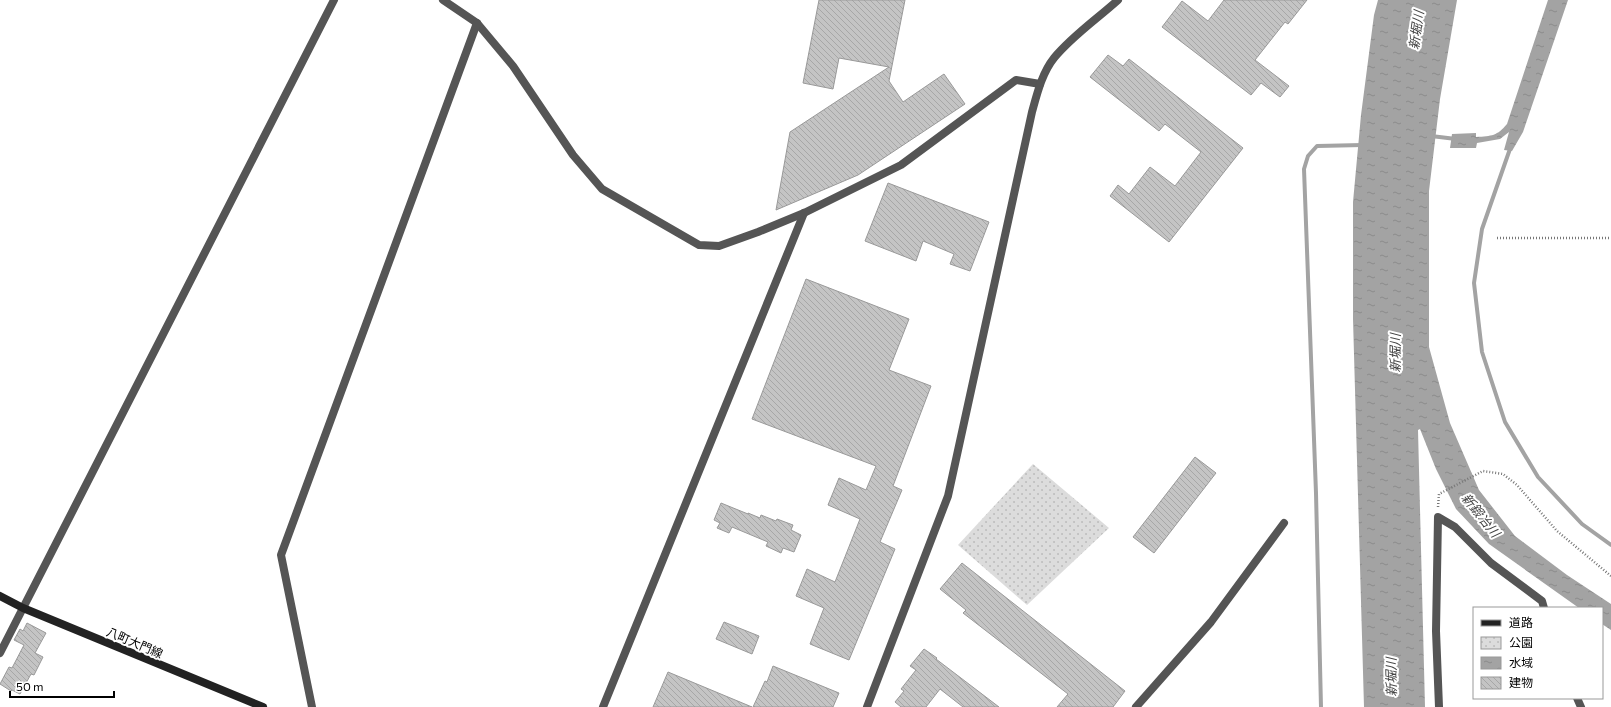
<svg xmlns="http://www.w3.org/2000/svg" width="1611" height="707" font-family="Commissioner,'Noto Sans JP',sans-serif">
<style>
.park{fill:url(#park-dots)}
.water{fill:url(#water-ripples)}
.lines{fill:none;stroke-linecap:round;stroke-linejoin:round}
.stream{stroke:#a3a3a3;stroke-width:4}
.building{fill:url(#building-back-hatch);stroke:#999}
.path{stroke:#777;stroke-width:2.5;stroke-dasharray:1 2;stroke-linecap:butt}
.service{stroke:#555;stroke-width:8}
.minor{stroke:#555;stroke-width:8}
.tertiary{stroke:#555;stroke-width:8}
.secondary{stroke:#222;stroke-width:8}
.labels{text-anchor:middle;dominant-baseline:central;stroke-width:4;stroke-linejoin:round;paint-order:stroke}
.street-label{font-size:12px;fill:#000;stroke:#fff}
.water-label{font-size:13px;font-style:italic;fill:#444;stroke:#fff}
</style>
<defs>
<pattern id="park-dots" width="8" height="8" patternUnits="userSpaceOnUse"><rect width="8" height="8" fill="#dcdcdc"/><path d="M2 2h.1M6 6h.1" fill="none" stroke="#bbb" stroke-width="1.8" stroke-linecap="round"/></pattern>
<pattern id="water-ripples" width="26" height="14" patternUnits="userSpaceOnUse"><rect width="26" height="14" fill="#a3a3a3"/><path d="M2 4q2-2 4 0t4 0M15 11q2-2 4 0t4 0" fill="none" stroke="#8b8b8b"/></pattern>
<pattern id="building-back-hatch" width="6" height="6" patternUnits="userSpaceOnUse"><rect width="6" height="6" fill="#c4c4c4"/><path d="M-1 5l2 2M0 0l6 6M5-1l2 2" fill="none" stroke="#a7a7a7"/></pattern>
</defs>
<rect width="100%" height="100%" fill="#fff"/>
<path class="park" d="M1033,464l76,64 -82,77 -69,-60z"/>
<g class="water">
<path d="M1378,0h79l-17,99 -11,92v156l21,76 29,67 36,46 52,39 44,29v26l-9,-6v-16h-23l-90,-64 -33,-35 -20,-40 -16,-40 -2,1 7,277h-61l-11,-388v-117l8,-87 13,-100z"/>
<path d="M1548,0h20l-45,132 -11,19 -8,-1 5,-18 -9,7 -23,4 -1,5h-26l2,-14 24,-1v4c16,-1 21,-1 31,-13z"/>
</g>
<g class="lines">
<g class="stream">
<path d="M1431,136l25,3"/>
<path d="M1511,146l-29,83 -8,54 8,69 23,70 33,55 44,47 29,21"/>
<path d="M1321,707l-5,-214 -12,-324 4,-13 9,-10 46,-1"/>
</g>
</g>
<g class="building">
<path d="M819,0h86l-16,81 14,21 41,-28 21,30 -107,71 -82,35 14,-78 99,-65 -50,-9 -6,31 -30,-6z"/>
<path d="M1224,0h83l-19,24 -3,-2 -30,38 34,26 -9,11 -19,-14 -10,12 -89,-68 20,-26 26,20z"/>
<path d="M1108,55l15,11 6,-7 114,89 -74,94 -59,-46 8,-11 11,9 21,-27 25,19 26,-34 -36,-28 -6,7 -69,-54z"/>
<path d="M888,183l101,39 -19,49 -20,-7 4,-10 -31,-13 -7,20 -51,-20z"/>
<path d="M806,279l103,40 -20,51 42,16 -38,100 9,4 -22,52 15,7 -46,111 -39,-16 14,-36 -28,-12 11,-27 28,13 25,-63 -32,-14 11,-27 27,12 10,-24 -124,-47z"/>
<path d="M1195,457l21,16 -62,80 -21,-16z"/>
<path d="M721,503l27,11v-1l12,5 1,-3 15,6 1,-2 16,6 -2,5 10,5 -7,17 -11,-4 -2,5 -15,-7 2,-4 -36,-15 -3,6 -12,-5 3,-5 -6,-3z"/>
<path d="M962,563l163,128 -12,16h-56l11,-13 -105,-81 3,-3 -26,-21z"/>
<path d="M724,622l35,14 -7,18 -36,-15z"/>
<path d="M27,623l19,10 -11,20 8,4 -9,18 -3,-1 -11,20 -8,-4 -1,1 -11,-7 9,-17 3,1 12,-23 -10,-5 6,-11 3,2z"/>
<path d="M924,649l13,9 -1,1 63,48h-36l-23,-18 -14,18h-25l-6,-5 9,-11 -3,-2 15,-19 -6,-4z"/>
<path d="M773,666l66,27 -6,14h-80l12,-26 2,1z"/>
<path d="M668,672l84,35h-99z"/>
</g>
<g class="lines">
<g class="path">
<path d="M1497,238h114"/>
<path d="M1438,507l1,-13 44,-23 20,3 14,11 40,46 54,45"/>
</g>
<path class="service" d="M603,707l201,-494"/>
<g class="minor">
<path d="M443,0l34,23 36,43 60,89 29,34 97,56 20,1 39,-14 46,-19 97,-48 115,-85 24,4"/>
<path d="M0,653l334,-653"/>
<path d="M1577,698l4,9"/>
<path d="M312,707l-31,-152 196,-532"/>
<path d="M1136,707l75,-85 73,-99"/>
<path d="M1439,707l-3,-76 2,-114 17,10 36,36 51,38 2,7"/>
</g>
<path class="tertiary" d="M867,707l81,-211 84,-384c5,-18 10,-39 22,-54 18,-22 43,-39 64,-58"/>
<path class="secondary" d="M0,596l23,12 240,99"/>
</g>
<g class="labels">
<g class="street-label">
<text transform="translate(135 642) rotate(23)">八町大門線</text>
</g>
<g class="water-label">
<text transform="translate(1416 30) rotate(-82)">新堀川</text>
<text transform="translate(1395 353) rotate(-90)">新堀川</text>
<text transform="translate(1481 515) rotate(51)">新鍛冶川</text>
<text transform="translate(1391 677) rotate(-91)">新堀川</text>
</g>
</g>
<rect x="1473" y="607" width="130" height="92" fill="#ffffff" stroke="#999999"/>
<rect x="1481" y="620" width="20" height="6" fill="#222222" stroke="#999999"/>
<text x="1509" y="627" font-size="12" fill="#000000">道路</text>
<rect x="1481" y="637" width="20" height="12" fill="url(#park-dots)" stroke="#999999"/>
<text x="1509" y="647" font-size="12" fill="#000000">公園</text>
<rect x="1481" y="657" width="20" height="12" fill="url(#water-ripples)" stroke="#999999"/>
<text x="1509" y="667" font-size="12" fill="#000000">水域</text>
<rect x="1481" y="677" width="20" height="12" fill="url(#building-back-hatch)" stroke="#999999"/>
<text x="1509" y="687" font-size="12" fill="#000000">建物</text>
<path d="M10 691v6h104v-6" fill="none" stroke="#000000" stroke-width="2"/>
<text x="16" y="691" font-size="12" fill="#000000" stroke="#ffffff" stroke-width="3" paint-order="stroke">50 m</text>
</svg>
